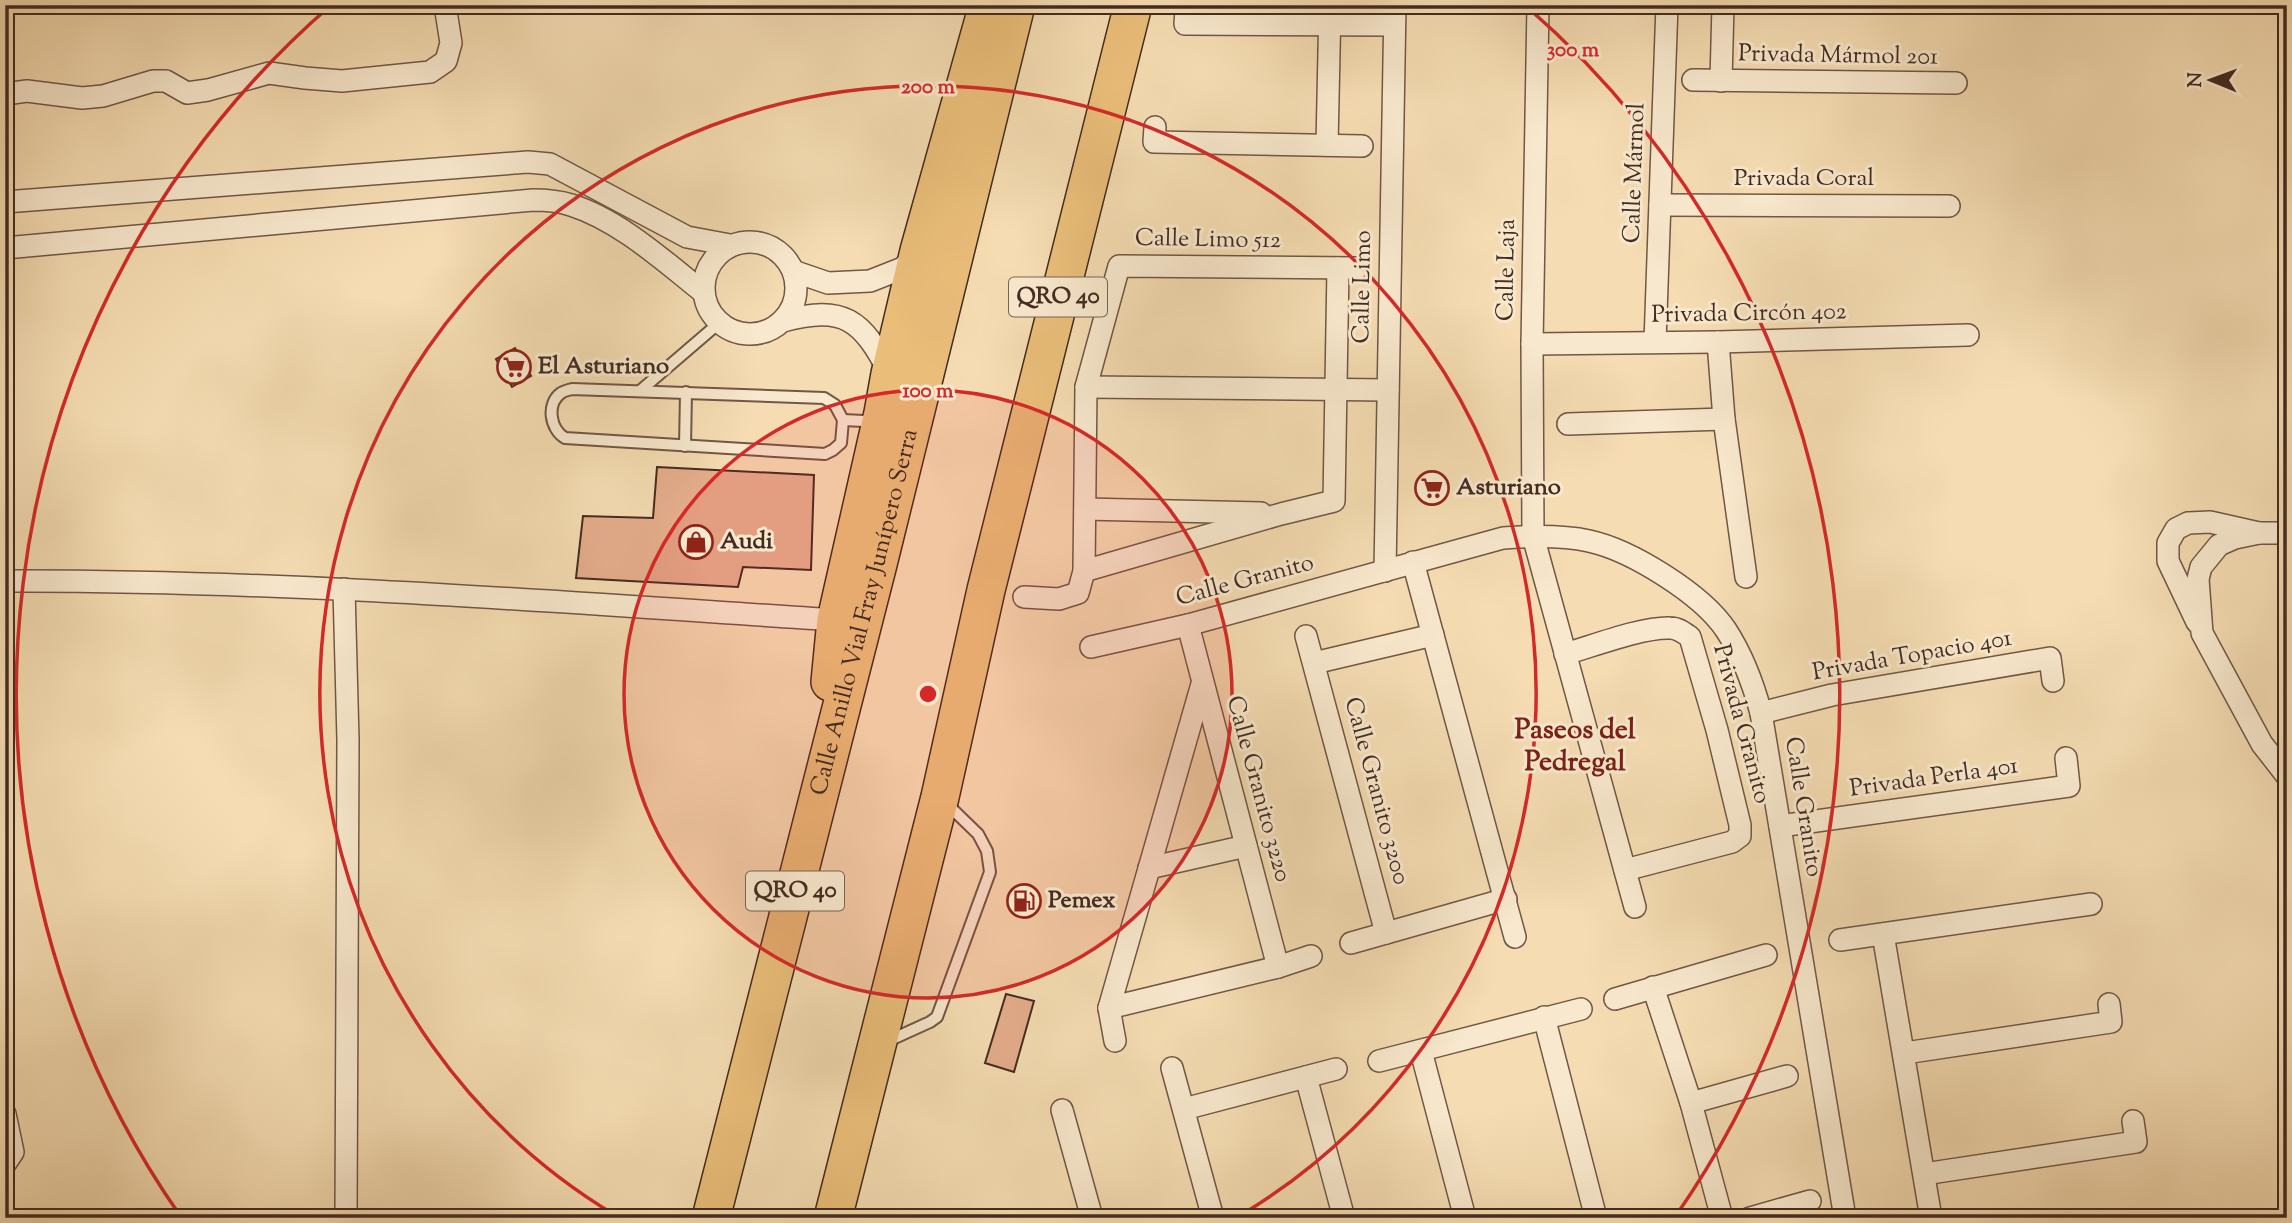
<svg xmlns="http://www.w3.org/2000/svg" width="2292" height="1223" font-family="'Sorts Mill Goudy',serif">
<style>
.building{fill:#e5ad8d;stroke:#432b22;stroke-width:2}
.lines{fill:none;stroke-linecap:round;stroke-linejoin:round}
.service-casing{stroke:#705746;stroke-width:14}
.minor-casing{stroke:#705746;stroke-width:24}
.trunk-casing{stroke:#432b22;stroke-width:40}
.service{stroke:#f8e8cd;stroke-width:10}
.minor{stroke:#f8e8cd;stroke-width:21}
.trunk{stroke:#eabe79;stroke-width:37}
.ring{fill:none;stroke:#d62828;stroke-width:3.5}
.labels{text-anchor:middle;dominant-baseline:central;stroke-width:6;stroke-linejoin:round;paint-order:stroke}
.shield{fill:#f8e8cd;stroke:#796455;stroke-width:2}
.shield-label{font-size:23px;font-weight:bold;fill:#432b22}
.street-label{font-size:24px;fill:#432b22;stroke:#f8e8cd}
.poi-label{font-size:24px;font-weight:bold;fill:#432b22;stroke:#f8e8cd;text-anchor:start}
.quarter-label{font-size:28px;font-weight:bold;fill:#7a1f14;stroke:#f8e8cd}
.centre{fill:#d62828;stroke:#f8e8cd;stroke-width:3.5}
.ring-label{font-size:21px;text-anchor:middle;font-weight:bold;fill:#d62828;stroke:#f8e8cd;stroke-width:6;stroke-linejoin:round;paint-order:stroke}
</style>
<rect width="100%" height="100%" fill="#f5dcb2"/>
<filter id="stains"><feTurbulence type="fractalNoise" baseFrequency=".00286" numOctaves="4"/><feColorMatrix values="0 0 0 0 .2 0 0 0 0 .09 0 0 0 0 .02 0 0 0 .5 -.17"/></filter>
<radialGradient id="worn" r=".72"><stop offset=".6" stop-color="#630" stop-opacity="0"/><stop offset="1" stop-color="#630" stop-opacity=".3"/></radialGradient>
<g class="building">
<path d="M515,348l16,28 -19,11 -16,-28z"/>
<path d="M657,467l157,8 -3,95 -68,-3 -5,20 -162,-9 7,-62 70,2z"/>
<path d="M1006,994l28,7 -20,71 -29,-9z"/>
</g>
<g class="lines">
<g class="service-casing">
<g id="service">
<path d="M572,389l252,9 11,7 8,15 -2,23 -8,7 -8,4 -260,-16c-15,-9 -19,-34 -4,-45 3,-2 7,-3 11,-4z"/>
<path d="M641,390l78,-67"/>
<path d="M843,420l21,1 10,-4"/>
<path d="M685,446l1,-54"/>
<path d="M886,1042l44,-20 7,-5 53,-145 -3,-21 -9,-17 -31,-30"/>
</g>
</g>
<g class="minor-casing">
<g id="minor">
<path d="M1538,5l-6,339 1,192 102,371"/>
<path d="M1186,10l-1,14 209,1"/>
<path d="M1693,80l263,3"/>
<path d="M1721,81l2,-76"/>
<path d="M5,94l22,-3 55,7 21,-2 50,-15h13l21,12 21,-3 61,-17 36,5 37,3 88,-9 16,-11 5,-18 -6,-38"/>
<path d="M1155,127l-1,15 208,4"/>
<path d="M1327,145l3,-140"/>
<path d="M5,202l523,-40 22,2 137,73 43,8"/>
<path d="M1660,205l289,1"/>
<circle cx="750" cy="288" r="46"/>
<path d="M5,248l528,-48c13,0 26,1 38,5 48,15 93,56 132,87"/>
<path d="M793,271l35,12 42,-2 33,-13 14,-15"/>
<path d="M783,321c61,-16 79,-2 107,53"/>
<path d="M1655,342l12,-337"/>
<path d="M1718,342l6,77 22,158"/>
<path d="M1532,344l186,-2 250,-7"/>
<path d="M1086,387l302,3"/>
<path d="M1568,424l156,-5"/>
<path d="M1085,509l176,4"/>
<path d="M2259,533l-24,5 -16,7 -18,22 -3,12 4,54 60,111 25,32"/>
<path d="M1413,562l102,375"/>
<path d="M1084,571l197,-57 53,-13 4,-233"/>
<path d="M1385,571l10,-566"/>
<path d="M5,581c278,-1 554,21 831,39"/>
<path d="M344,589l4,151 -2,478"/>
<path d="M1024,597l35,2 19,-6 6,-22 2,-184 33,-121 238,2"/>
<path d="M2197,622l-29,-61v-18l8,-14 12,-6 22,-1 49,11h28"/>
<path d="M1188,625l90,342"/>
<path d="M1306,636l80,297"/>
<path d="M1091,647l97,-22 315,-87c28,-2 58,-3 86,3 42,9 113,53 137,89 17,26 27,53 35,83l84,505"/>
<path d="M1565,654c28,-8 77,-27 105,-26 8,0 13,4 20,9l27,93 23,95v11l-8,6 -107,28"/>
<path d="M1314,663l119,-28"/>
<path d="M1761,713l71,-18 218,-37 3,23"/>
<path d="M1780,826l289,-40 -3,-28"/>
<path d="M1149,868l97,-22"/>
<path d="M1883,934l48,284"/>
<path d="M1840,940l251,-36"/>
<path d="M1351,943l155,-44"/>
<path d="M1653,987l38,116 31,115"/>
<path d="M1615,999l151,-44"/>
<path d="M1109,1008l169,-41 33,-11"/>
<path d="M1544,1017l52,201"/>
<path d="M1115,1041l-6,-33 93,-324"/>
<path d="M1421,1051l44,167"/>
<path d="M1905,1053l206,-31 -2,-18"/>
<path d="M1379,1061l202,-52"/>
<path d="M1172,1068l41,150"/>
<path d="M1306,1077l38,141"/>
<path d="M1691,1103l96,-27"/>
<path d="M1184,1109l152,-40"/>
<path d="M1062,1110l30,108"/>
<path d="M5,1114l8,38 -8,12"/>
<path d="M1924,1174l212,-32 -3,-21"/>
<path d="M1750,1218l60,-17"/>
</g>
</g>
<g class="trunk-casing">
<g id="trunk">
<path d="M830,682l6,-62 47,-207 7,-39 29,-123 69,-246"/>
<path id="s1" d="M711,1218l167,-654 138,-559"/>
<path d="M833,1218l107,-421 46,-207 147,-585"/>
</g>
</g>
<use href="#service" class="service"/>
<use href="#minor" class="minor"/>
<use href="#trunk" class="trunk"/>
</g>
<circle cx="928" cy="694" r="304" fill="#d62828" fill-opacity=".12"/>
<g class="ring">
<circle cx="928" cy="694" r="304"/>
<path d="M615 1215A608 608 0 1 1 1241 1215"/>
<path d="M181 1217A912 912 0 0 1 330 6M1526 6A912 912 0 0 1 1675 1217"/>
</g>
<defs>
<g id="supermarket-ring" transform="scale(1.75)"><circle r="9.5" fill="#f8e8cd" stroke="#8f2418" stroke-width="1.5"/><path d="M-6-5.5h2.5l.6 2H6L4.5 2H-2.5L-4.4-4H-6ZM-1.5 3.2a1.3 1.3 0 1 0 .1 0ZM3 3.2a1.3 1.3 0 1 0 .1 0Z" fill="#8f2418"/></g>
<g id="shop-ring" transform="scale(1.75)"><circle r="9.5" fill="#f8e8cd" stroke="#8f2418" stroke-width="1.5"/><path d="M-5-2.5h2.3a2.7 3.5 0 0 1 5.4 0H5L5.5 6h-11ZM-1.5-2.5h3a1.5 2.3 0 0 0-3 0Z" fill="#8f2418"/></g>
<g id="fuel-ring" transform="scale(1.75)"><circle r="9.5" fill="#f8e8cd" stroke="#8f2418" stroke-width="1.5"/><path d="M-5.5-6h7V0h2V4h1.3V-2.5L3-4.5l.8-.8L6-3V5H2.5V1h-1V6h-7ZM-4.2-4.7v3.2H.2V-4.7Z" fill="#8f2418"/></g>
</defs>
<g fill-rule="evenodd">
<use href="#supermarket-ring" x="514" y="367"/>
<use href="#supermarket-ring" x="1432" y="488"/>
<use href="#shop-ring" x="696" y="542"/>
<use href="#fuel-ring" x="1024" y="901"/>
</g>
<g class="labels">
<g class="shield">
<rect x="1009" y="277.5" width="98" height="39" rx="5"/>
<rect x="746" y="871.5" width="98" height="39" rx="5"/>
</g>
<g class="shield-label">
<text x="1058" y="297">QRO 40</text>
<text x="795" y="891">QRO 40</text>
</g>
<g class="street-label">
<text transform="translate(1838 56) rotate(1)">Privada Mármol 201</text>
<text transform="translate(1635 173) rotate(-88)">Calle Mármol</text>
<text x="1804" y="179">Privada Coral</text>
<text transform="translate(1208 240) rotate(1)">Calle Limo 512</text>
<text transform="translate(1507 270) rotate(-89)">Calle Laja</text>
<text transform="translate(1363 287) rotate(-89)">Calle Limo</text>
<text transform="translate(1749 314) rotate(-1)">Privada Circón 402</text>
<text transform="translate(1245 581) rotate(-15)">Calle Granito</text>
<text stroke="none"><textPath href="#s1" startOffset="625">Calle Anillo Vial Fray Junípero Serra</textPath></text>
<text transform="translate(1912 656) rotate(-10)">Privada Topacio 401</text>
<text transform="translate(1741 724) rotate(75)">Privada Granito</text>
<text transform="translate(1934 778) rotate(-8)">Privada Perla 401</text>
<text transform="translate(1258 789) rotate(75)">Calle Granito 3220</text>
<text transform="translate(1376 791) rotate(75)">Calle Granito 3200</text>
<text transform="translate(1803 807) rotate(81)">Calle Granito</text>
</g>
<g class="poi-label">
<text x="538" y="367">El Asturiano</text>
<text x="1456" y="488">Asturiano</text>
<text x="720" y="542">Audi</text>
<text x="1048" y="901">Pemex</text>
</g>
<g class="quarter-label">
<text x="1575" y="731">Paseos del<tspan x="1575" dy="32">Pedregal</tspan></text>
</g>
</g>
<circle cx="928" cy="694" r="10" class="centre"/>
<g class="ring-label">
<text x="1573" y="56">300 m</text>
<text x="928" y="93">200 m</text>
<text x="928" y="397">100 m</text>
</g>
<rect width="2292" height="1223" fill="none" stroke="#f5dcb2" stroke-width="28"/>
<rect x="7" y="7" width="2278" height="1209" fill="none" stroke="#432b22" stroke-width="3.5"/>
<rect x="14" y="14" width="2264" height="1195" fill="none" stroke="#432b22" stroke-width="2"/>
<g transform="translate(2211 80) rotate(271)" stroke="#f8e8cd" stroke-width="5" paint-order="stroke">
<path d="M0-5L12 26L0 18L-12 26Z" fill="#432b22"/>
<text y="-10" font-size="19" font-weight="bold" text-anchor="middle" fill="#432b22">N</text>
</g>
<rect width="100%" height="100%" filter="url(#stains)"/>
<rect width="100%" height="100%" fill="url(#worn)"/>
</svg>
